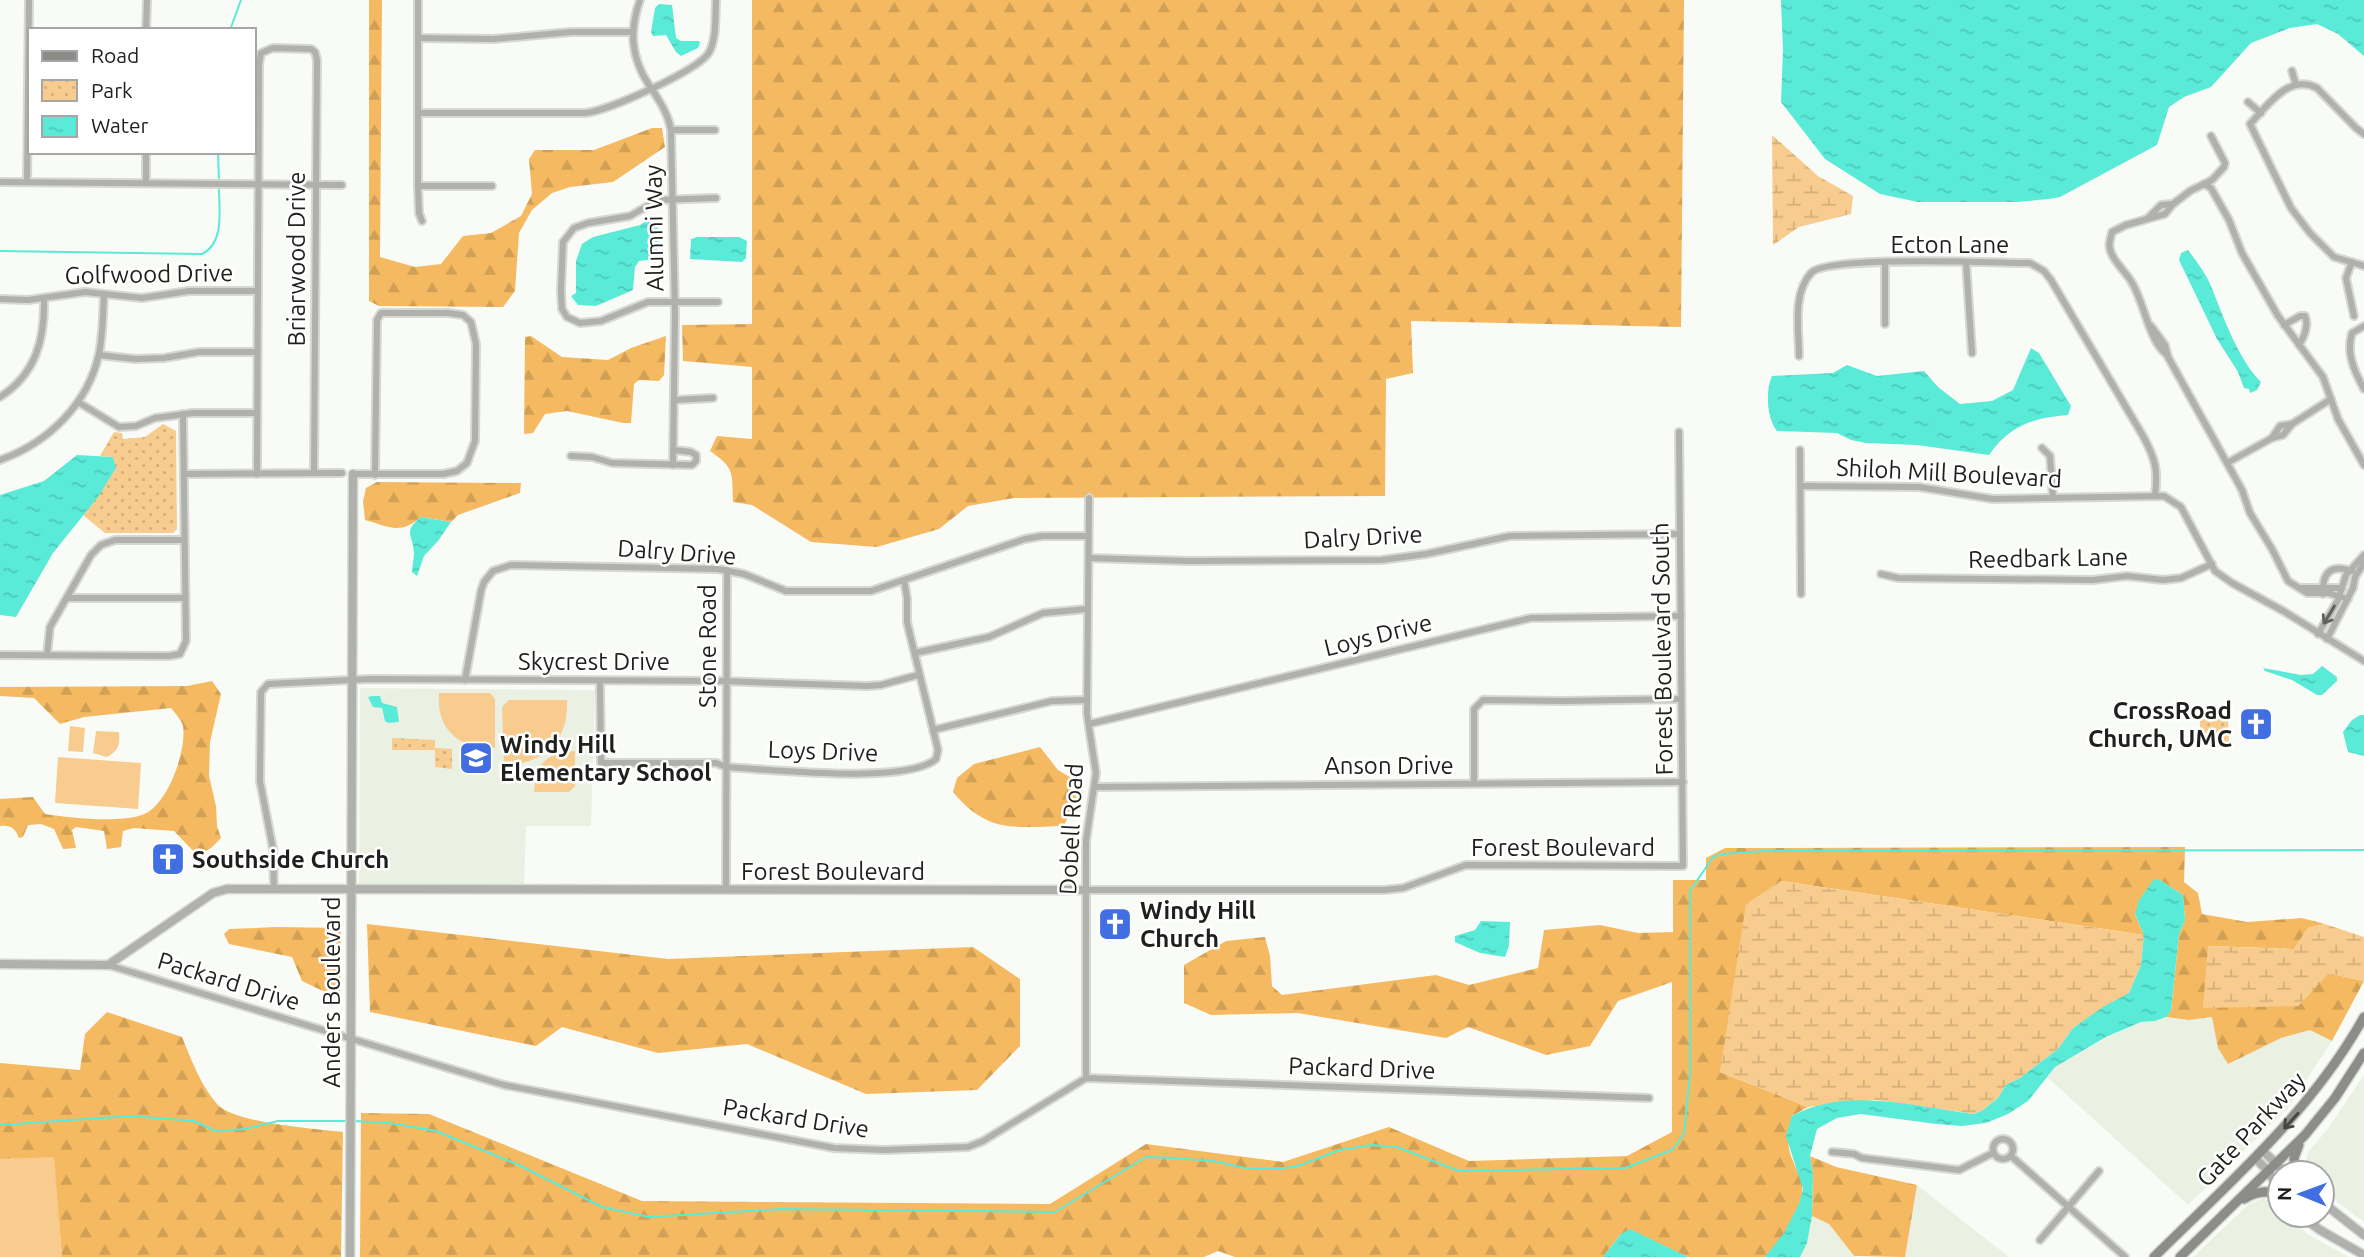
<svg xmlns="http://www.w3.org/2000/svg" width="2364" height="1257" font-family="Ubuntu,sans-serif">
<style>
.built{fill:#eaf1e3}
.green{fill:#f8cc8e}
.forest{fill:url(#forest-firs)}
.wetland{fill:url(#wetland-marsh)}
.park{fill:url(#park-dots)}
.water{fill:url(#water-ripples)}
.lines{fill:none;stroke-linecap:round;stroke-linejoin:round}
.stream{stroke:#59ebd8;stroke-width:2}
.minor-casing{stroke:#d6d9d3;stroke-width:10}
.tertiary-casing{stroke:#d6d9d3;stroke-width:11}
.secondary-casing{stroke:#d6d9d3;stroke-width:12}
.minor{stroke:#b0b0ad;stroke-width:6}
.tertiary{stroke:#b0b0ad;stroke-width:8}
.secondary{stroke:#8c8c88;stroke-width:9}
.oneway{stroke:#60615e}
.oneway2{stroke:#454643}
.labels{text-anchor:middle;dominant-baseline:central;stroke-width:5;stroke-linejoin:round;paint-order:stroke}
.street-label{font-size:24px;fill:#1f201e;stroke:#fff}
.poi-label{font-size:24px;font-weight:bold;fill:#1f201e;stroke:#fff;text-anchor:start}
</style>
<defs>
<pattern id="forest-firs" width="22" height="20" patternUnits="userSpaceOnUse" patternTransform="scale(1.75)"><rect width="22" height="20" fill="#f5ba61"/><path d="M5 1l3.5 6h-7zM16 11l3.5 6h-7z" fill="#d2a054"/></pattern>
<pattern id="wetland-marsh" width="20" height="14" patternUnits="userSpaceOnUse" patternTransform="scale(1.75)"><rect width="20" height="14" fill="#f8cc8e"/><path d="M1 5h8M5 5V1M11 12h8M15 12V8" fill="none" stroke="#d4af7a"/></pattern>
<pattern id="park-dots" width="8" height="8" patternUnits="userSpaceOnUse" patternTransform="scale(1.75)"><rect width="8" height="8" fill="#f8cc8e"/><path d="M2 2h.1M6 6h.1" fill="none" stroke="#d4af7a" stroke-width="1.8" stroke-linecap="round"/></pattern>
<pattern id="water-ripples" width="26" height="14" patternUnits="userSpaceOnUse" patternTransform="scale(1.75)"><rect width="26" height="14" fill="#59ebd8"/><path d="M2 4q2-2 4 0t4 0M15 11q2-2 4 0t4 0" fill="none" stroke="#4dc9b9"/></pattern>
</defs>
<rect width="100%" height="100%" fill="#f9fcf6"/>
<g class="built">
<path d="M360,688l235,2 -4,136h-65l-2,59 -165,-1z"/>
<path d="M2166,1017l23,3 23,-3 98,13 22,11 -45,68 -99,96 -141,-128 8,-10 51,-29 35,-16 14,-1z"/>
<path d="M2364,1075v147l-42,-32v-17h-17l-1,-2 4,-19 19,-22z"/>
<path d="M1917,1185l92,72h-104z"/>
<path d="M2264,1198l16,7v10h9l18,19 42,23h-156l56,-53z"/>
<path d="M1812,1216l17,8 24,32 4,1h-57l7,-14z"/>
</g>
<g class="green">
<path d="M439,693h51l5,6v49c-36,1 -59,-18 -56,-55z"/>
<path d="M509,700h58c2,42 -23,63 -63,66l-2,-59z"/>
<path d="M70,726l15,2 -2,24 -15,-1z"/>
<path d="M96,731l23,1c1,13 0,18 -12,25l-14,-4z"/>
<rect x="465" y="750" width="25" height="17"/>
<path d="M575,751v35l-6,6h-35c2,-30 13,-39 41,-41z"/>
<path d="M58,757l83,6 -3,46 -83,-6z"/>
<path d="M55,1156l7,101h-62v-98z"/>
</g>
<g class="forest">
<path d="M369,0h13l-2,257 35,10 26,-3 22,-28 28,-3 30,-17 11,-22 -3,-35 6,-9h59l58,-22h10l3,19 -52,35 -43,5 -18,6 -20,17 -13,23 -4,58 -12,16 -124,-1 -10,-5z"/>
<path d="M752,0h932l-3,327 -270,-6 2,52 -27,6 -1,117 -371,2 -46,8 -29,23 -62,18 -66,-5 -59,-37 -19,-3c-1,-29 2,-34 -23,-51l7,-15 35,3v-72l-69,-6 -1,-36 70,-1z"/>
<path d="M531,336l31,21 46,3 23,-12 35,-12 -2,39 -5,6 -20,-1 -5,4 -3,39h-8l-56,-12 -22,3 -12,19 -9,1 1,-97z"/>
<path d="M377,482l144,1 -1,10 -62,22 -7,7 -30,-5c-21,18 -31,10 -56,3l-2,-19 3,-13z"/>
<path d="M212,681l9,13 -11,48 -1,34 7,30 1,20 4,12 -10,10 -13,8 -24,-25 -40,-3 -11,3 -2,16 -14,2 -3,-18 -28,-4 -4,3 4,18 -13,1 -9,-20 -13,-5 -13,1 -5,12 -4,1c-4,-10 -8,-13 -19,-12v-27l33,-2 12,17c25,4 73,9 97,1 25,-8 45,-64 41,-89 -1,-5 -8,-13 -12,-18l-87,9 -24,7 -26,-26 -34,-2v-9l187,-1z"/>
<path d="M1040,747l18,23 20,12 -2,16 -12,28c-50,1 -76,8 -111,-34l4,-14 17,-14z"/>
<path d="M2185,847l-1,35 14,11 4,21 45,8 55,-4 23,6 -17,4 -14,21 -86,-3 90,60 30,-33 36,8 -32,60 -22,-11 -29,8 -53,26 -10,-16 -6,-31 -23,3 -23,-3 5,-6 8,-77 6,-14 -2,-25 -23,-15 -25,34 9,21 -363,-54 -61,191 88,35 -16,9c-1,10 -4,23 -3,33 2,11 11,24 13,36 3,18 -22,62 -37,72h-77l-18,-8 -49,-15 -18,23h-368l-17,-6 -14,6h-844l1,-144 68,1 213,87 408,3 96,-60 137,18 106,-35 80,34 158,-5 45,-24v-150l-54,19 -28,45 -44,9 -78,-28 -22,11 -148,-25 -87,2 -27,-12v-38l42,-24 39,-4 5,19 2,30 10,9 154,-20 33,10 69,-17 6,-38 56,-5 38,8 35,-1v-52h33v-22l19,-10z"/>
<path d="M367,924l301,35 305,-12 47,32v67l-43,44 -111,4 -119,-50 -89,9 -96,-26 -26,19 -166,-34z"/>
<path d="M277,927l64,1 -1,71 -38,-18 -10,-24 -63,-13 -5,-10 5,-5z"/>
<path d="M107,1012l75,25c9,22 19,49 35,67 16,19 99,25 126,28l-2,125h-279l-8,-100 -54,2v-96l80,7 5,-36z"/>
<path d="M1810,1156l26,11 81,18 -12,72 -51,-1 -25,-32 -17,-8 1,-41z"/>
</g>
<g class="wetland">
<path d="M1772,135l46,41 35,20 -2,18 -52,13 -26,18z"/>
<path d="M1781,881l363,54 -3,30 -12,28 -56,35 -15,21 -38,29 -14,7 -8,13 -15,12 -9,4 -98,-14 -68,7 -88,-35 26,-168z"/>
<path d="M2325,924l39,13v44l-35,-8 -31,33 -95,2 5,-62 86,3 14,-21z"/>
</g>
<g class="park">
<path d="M163,424l13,7 1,98 -4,4h-68l-22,-18 32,-47 -2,-11 -13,-1 14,-24 8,1 1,6 22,-2z"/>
<path d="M2200,716h28l1,27h-29z"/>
<path d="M392,738l43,2v8l17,1v20l-17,-2v-17h-43z"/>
</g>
<g class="water">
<path d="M1781,0h583v56l-26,-22 -21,-10 -27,4 -39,15 -40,44 -27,10 -15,10 -12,38 -97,52 -11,2 -32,3h-99l-38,-8 -55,-35 -44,-57 2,-52z"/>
<path d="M659,4l13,1 4,33 5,3h18l1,2 -2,5 -17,8 -5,-4 -10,-17 -13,1 -2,-4 4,-24z"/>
<path d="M654,216l4,3 1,20 -3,20 -17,2 -4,6 -2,23 -37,16 -18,-1 -7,-9 5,-3v-32l6,-17 11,-7 47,-12z"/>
<path d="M697,237h42l8,4 -1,17 -4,4 -52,-3 1,-20z"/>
<path d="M2188,250c8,11 17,22 23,36 12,30 27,73 50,96l-4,8 -7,3 -1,-4 -5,-1 -6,-16 -21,-33 -38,-79 2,-7z"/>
<path d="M2031,348l8,5 32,53 -3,9c-35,3 -58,10 -79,40l-72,-10 -51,-2 -15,-3 -14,-7 -60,-2c-10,-12 -12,-40 -5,-55l61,-3 14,-8 30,11 47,-5 14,16 22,17 32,-3 21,-11z"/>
<path d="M77,455l36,2 3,11 -18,29 -45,56 -37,64 -16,-2v-120l44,-14z"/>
<path d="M421,517l30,5 -13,19 -14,15 -7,20 -5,-4c0,-6 2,-13 2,-19 -1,-20 -12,-20 7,-36z"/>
<path d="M2322,666l15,11v4l-15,14h-5l-25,-15 -27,-9 -2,-3 38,7 12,-1z"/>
<path d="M372,696h8l2,7 15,4 2,15 -11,1 -3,-2 -3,-13 -9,-1 -5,-10z"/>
<path d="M2360,715h4v41l-16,-4 -5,-20 9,-12z"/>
<path d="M2154,879l6,1 23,15 2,25 -6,14 -8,77 -5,6 -11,4 -14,1 -35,15 -51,30 -27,34 -20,13 -22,9 -24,3 -26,-2 -75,-10 -24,4 -20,11 -7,27 3,19 -1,41 -5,27 -7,14h-35l19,-24 15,-29 4,-15 -17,-53 6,-20c55,-30 123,-9 182,-2l9,-4 15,-12 8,-13 14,-7 38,-29 15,-21 30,-21 26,-14 12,-28 3,-30 -9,-21 4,-14z"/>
<path d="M1481,921l29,1 -1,24 -4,11 -25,-4 -25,-11v-6l20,-6z"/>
<path d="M1630,1229l58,28h-85l18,-23z"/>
</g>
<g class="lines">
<g class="stream">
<path d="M230,30l11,-30"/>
<path d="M218,152l1,30"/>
<path d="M0,251l202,3c23,-11 17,-45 17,-66"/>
<path d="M354,1121l35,2 47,8 83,34 83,42 47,10 132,-8 274,3 91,-55 29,1 38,3 32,7 34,1 22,-4 38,-15 33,-5 25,2 62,24 166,-3 47,-18 12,-16 6,-59v-184l23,-34 9,-3 42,-3 600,-1"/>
<path d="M0,1125l130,-9 64,5 22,10 29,-2 33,-8h70"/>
</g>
<g class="minor-casing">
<g id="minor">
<path d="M418,0v186l1,27 3,8"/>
<path d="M640,0c-11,31 -9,58 9,85 10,15 19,28 22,45l4,183 -2,152"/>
<path d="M146,30l1,-30"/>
<path d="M419,38l74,1 78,-7h61"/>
<path d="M2292,71l4,14"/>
<path d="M2248,102l13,11"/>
<path d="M419,113h166c23,-2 109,-41 123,-59 9,-13 7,-39 8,-54"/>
<path d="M671,130h44"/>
<path d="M2364,134l-8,-6 -39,-40c-28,-15 -50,18 -67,36l41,84 19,25 24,24 30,9"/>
<path d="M146,152v30"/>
<path d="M0,182l342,3"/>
<path d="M27,182l2,-182"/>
<path d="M2204,184l7,4 18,32 13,33 36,63 45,61 15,42 26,46"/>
<path d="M418,186h74"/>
<path d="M716,198l-58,2 -28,16 -42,7 -14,5 -11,14 -2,49 1,18 5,8 13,6 21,-2 47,-19h70"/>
<path d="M2149,217l12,-12 12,-1"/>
<path d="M1966,262l6,91"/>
<path d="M2352,262l-6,16 8,38"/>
<path d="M0,299l28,1 57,-8 57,6 47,-7h69"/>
<path d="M1885,324v-61"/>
<path d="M2284,325l16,-9h5c4,10 -1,21 -6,29"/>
<path d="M2151,326l14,19 3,12 74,133 8,23 22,36 16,32 19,12h21l20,6"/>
<path d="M2364,326l-12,7c-6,20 2,38 12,56"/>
<path d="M99,355l36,4 29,-1 35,-6h58"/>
<path d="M2167,355c-19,-15 -22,-52 -36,-74 -6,-10 -19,-21 -21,-32 -2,-6 1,-11 2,-17l14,-7 39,-11 8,-10 17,-13 22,-11 12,-13 1,-4 -14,-27"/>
<path d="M1799,356c0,-26 -7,-62 12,-83 17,-18 186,-10 219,-10l14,8 7,9 92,156c13,24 15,34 12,60"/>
<path d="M0,397c36,-23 45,-58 44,-98"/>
<path d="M675,400l38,-2"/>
<path d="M78,402l41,25 17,-1 19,-8 38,-5h64"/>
<path d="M2272,438l8,-12 12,-2"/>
<path d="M2042,448l8,8 3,42"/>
<path d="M1800,450l1,144"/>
<path d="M571,456l21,1 20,6 80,2 4,-4v-6l-5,-3 -17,-2"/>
<path d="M0,460c48,-17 88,-56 99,-106 4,-20 4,-40 5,-60"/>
<path d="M2227,463l45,-25 11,-3 9,-11 39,-25"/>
<path d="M185,474l157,-1"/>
<path d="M257,474l2,-410 2,-11 12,-5 38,1 4,3 2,8 -3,412"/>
<path d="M353,474h90l14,-3 10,-8 8,-22 1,-97 -5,-22 -8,-7 -15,-2h-67l-4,7 -2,155"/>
<path d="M1802,486l117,1 74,12 171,-3 17,11 34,64 17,12 53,29 79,49"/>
<path d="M1089,558l100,3 192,-1 45,-6 84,-18 170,-2"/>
<path d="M1881,574l17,4 195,2 34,-4 36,4 18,-2 31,-14"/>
<path d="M2300,588h42"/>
<path d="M2323,594c-1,-22 8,-30 29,-23"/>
<path d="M67,598h117"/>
<path d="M2318,634l20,-34 8,-25 18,-20"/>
<path d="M2327,639l26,-51 2,-11 9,-14"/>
<path d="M915,653l74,-16 54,-24 44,-4"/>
<path d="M0,655l169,1 11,-2 6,-13 -3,-227"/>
<path d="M47,655l3,-28 41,-72 10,-10 14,-5h69"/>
<path d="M465,680l16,-89 3,-9 9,-11 18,-6 207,4 26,5 42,17h85l154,-52 17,-3h46"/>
<path d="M600,681l1,82h115l10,4c42,2 180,18 210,-8l2,-9 -31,-128v-24l-3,-18"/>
<path d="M1089,724l442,-106 150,-2"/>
<path d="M933,730l119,-29 35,-1"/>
<path d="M1474,783v-74l9,-9 82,1 116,-2"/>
<path d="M1095,787l588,-5"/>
<path d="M274,888l-1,-39 -13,-68 1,-89 7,-8 102,-5 351,2 146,5 14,-1 37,-10"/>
<path d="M726,890l1,-320"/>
<path d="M1087,890h297l19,-2 63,-23 217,1 -4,-434"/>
<path d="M108,965l396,120 330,63 50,2 84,-3 15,-6 103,-63 563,20"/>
<path d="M1086,1078v-237l10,-68 -9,-59 2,-216"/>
<circle cx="2003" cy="1149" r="10"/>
<path d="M1832,1152l22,2 8,4 97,12 34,-17"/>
<path d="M2011,1156l114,101"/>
<path d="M2040,1240l59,-69"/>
</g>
</g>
<g class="tertiary-casing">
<g id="tertiary">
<path d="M0,964l108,1 105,-72 14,-4 860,1"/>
<path d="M2263,1151l23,22"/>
<path d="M2255,1158l13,13 12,20"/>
<path d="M2322,1202l42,33"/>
<path d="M2299,1215l21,15 44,25"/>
<path d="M350,1257l3,-783"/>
</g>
</g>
<g class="secondary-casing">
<g id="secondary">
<path d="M2295,1173l-1,-15 5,-13"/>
<path d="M2244,1199c11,-7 24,-10 36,-3"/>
<path d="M2154,1257c76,-75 157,-145 210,-240"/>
<path d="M2180,1257l125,-122 30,-37 29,-45"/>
</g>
</g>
<use href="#minor" class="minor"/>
<use href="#tertiary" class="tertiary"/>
<use href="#secondary" class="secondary"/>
</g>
<defs><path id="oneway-shaft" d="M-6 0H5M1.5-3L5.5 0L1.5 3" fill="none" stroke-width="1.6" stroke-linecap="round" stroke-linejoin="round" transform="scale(1.75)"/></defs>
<use class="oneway" href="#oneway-shaft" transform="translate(2329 615) rotate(121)"/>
<use class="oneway2" href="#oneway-shaft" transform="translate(2291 1121) rotate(132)"/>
<defs>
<g id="church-square" transform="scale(1.75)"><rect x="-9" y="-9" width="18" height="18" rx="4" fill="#416ee0" stroke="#fff"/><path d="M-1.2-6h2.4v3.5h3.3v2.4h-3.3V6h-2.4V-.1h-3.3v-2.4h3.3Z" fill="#fff"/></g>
<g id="school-square" transform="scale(1.75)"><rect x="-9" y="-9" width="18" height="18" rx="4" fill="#416ee0" stroke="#fff"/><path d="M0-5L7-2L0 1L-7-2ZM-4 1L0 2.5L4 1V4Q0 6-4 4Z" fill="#fff"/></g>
</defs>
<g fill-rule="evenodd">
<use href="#church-square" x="2256" y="724"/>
<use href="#school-square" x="476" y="758"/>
<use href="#church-square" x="168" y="859"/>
<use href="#church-square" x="1115" y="924"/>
</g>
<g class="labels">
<g class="street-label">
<text transform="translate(654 228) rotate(-91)">Alumni Way</text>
<text x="1950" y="244">Ecton Lane</text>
<text transform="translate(296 259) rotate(-90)">Briarwood Drive</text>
<text transform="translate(149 274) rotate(-1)">Golfwood Drive</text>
<text transform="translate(1949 473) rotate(3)">Shiloh Mill Boulevard</text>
<text transform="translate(1363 537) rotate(-3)">Dalry Drive</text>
<text transform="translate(677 552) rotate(4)">Dalry Drive</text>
<text transform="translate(2048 558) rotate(-1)">Reedbark Lane</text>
<text transform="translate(1378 635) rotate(-14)">Loys Drive</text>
<text transform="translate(707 646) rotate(-90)">Stone Road</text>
<text transform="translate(1662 649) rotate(-91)">Forest Boulevard South</text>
<text x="594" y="661">Skycrest Drive</text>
<text transform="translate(823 751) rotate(2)">Loys Drive</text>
<text x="1389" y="765">Anson Drive</text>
<text transform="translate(1071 829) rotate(-87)">Dobell Road</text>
<text x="1563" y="847">Forest Boulevard</text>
<text x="833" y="871">Forest Boulevard</text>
<text transform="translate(229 981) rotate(17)">Packard Drive</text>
<text transform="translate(331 992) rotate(-90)">Anders Boulevard</text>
<text transform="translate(1362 1068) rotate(2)">Packard Drive</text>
<text transform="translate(796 1118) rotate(9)">Packard Drive</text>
<text transform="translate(2251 1129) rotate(-47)">Gate Parkway</text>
</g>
<g class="poi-label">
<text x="2232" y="710" text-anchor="end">CrossRoad<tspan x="2232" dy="28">Church, UMC</tspan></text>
<text x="500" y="744">Windy Hill<tspan x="500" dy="28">Elementary School</tspan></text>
<text x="192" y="859">Southside Church</text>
<text x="1140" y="910">Windy Hill<tspan x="1140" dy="28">Church</tspan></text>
</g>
</g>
<rect x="28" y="28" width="228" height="126" fill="#ffffff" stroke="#a5a6a5" stroke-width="2"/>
<rect x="42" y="51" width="35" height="10" fill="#8c8c88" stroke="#a5a6a5" stroke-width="2"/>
<text x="91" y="63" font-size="21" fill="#1f201e">Road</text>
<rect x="42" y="80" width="35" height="21" fill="url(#park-dots)" stroke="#a5a6a5" stroke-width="2"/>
<text x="91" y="98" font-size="21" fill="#1f201e">Park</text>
<rect x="42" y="116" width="35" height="21" fill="url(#water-ripples)" stroke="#a5a6a5" stroke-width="2"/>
<text x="91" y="133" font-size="21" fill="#1f201e">Water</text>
<g transform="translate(2301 1194) rotate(271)"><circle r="33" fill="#ffffff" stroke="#a5a6a5" stroke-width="2"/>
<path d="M0-5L12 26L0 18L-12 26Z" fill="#416ee0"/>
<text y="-10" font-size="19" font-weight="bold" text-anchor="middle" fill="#1f201e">N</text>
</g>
</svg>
